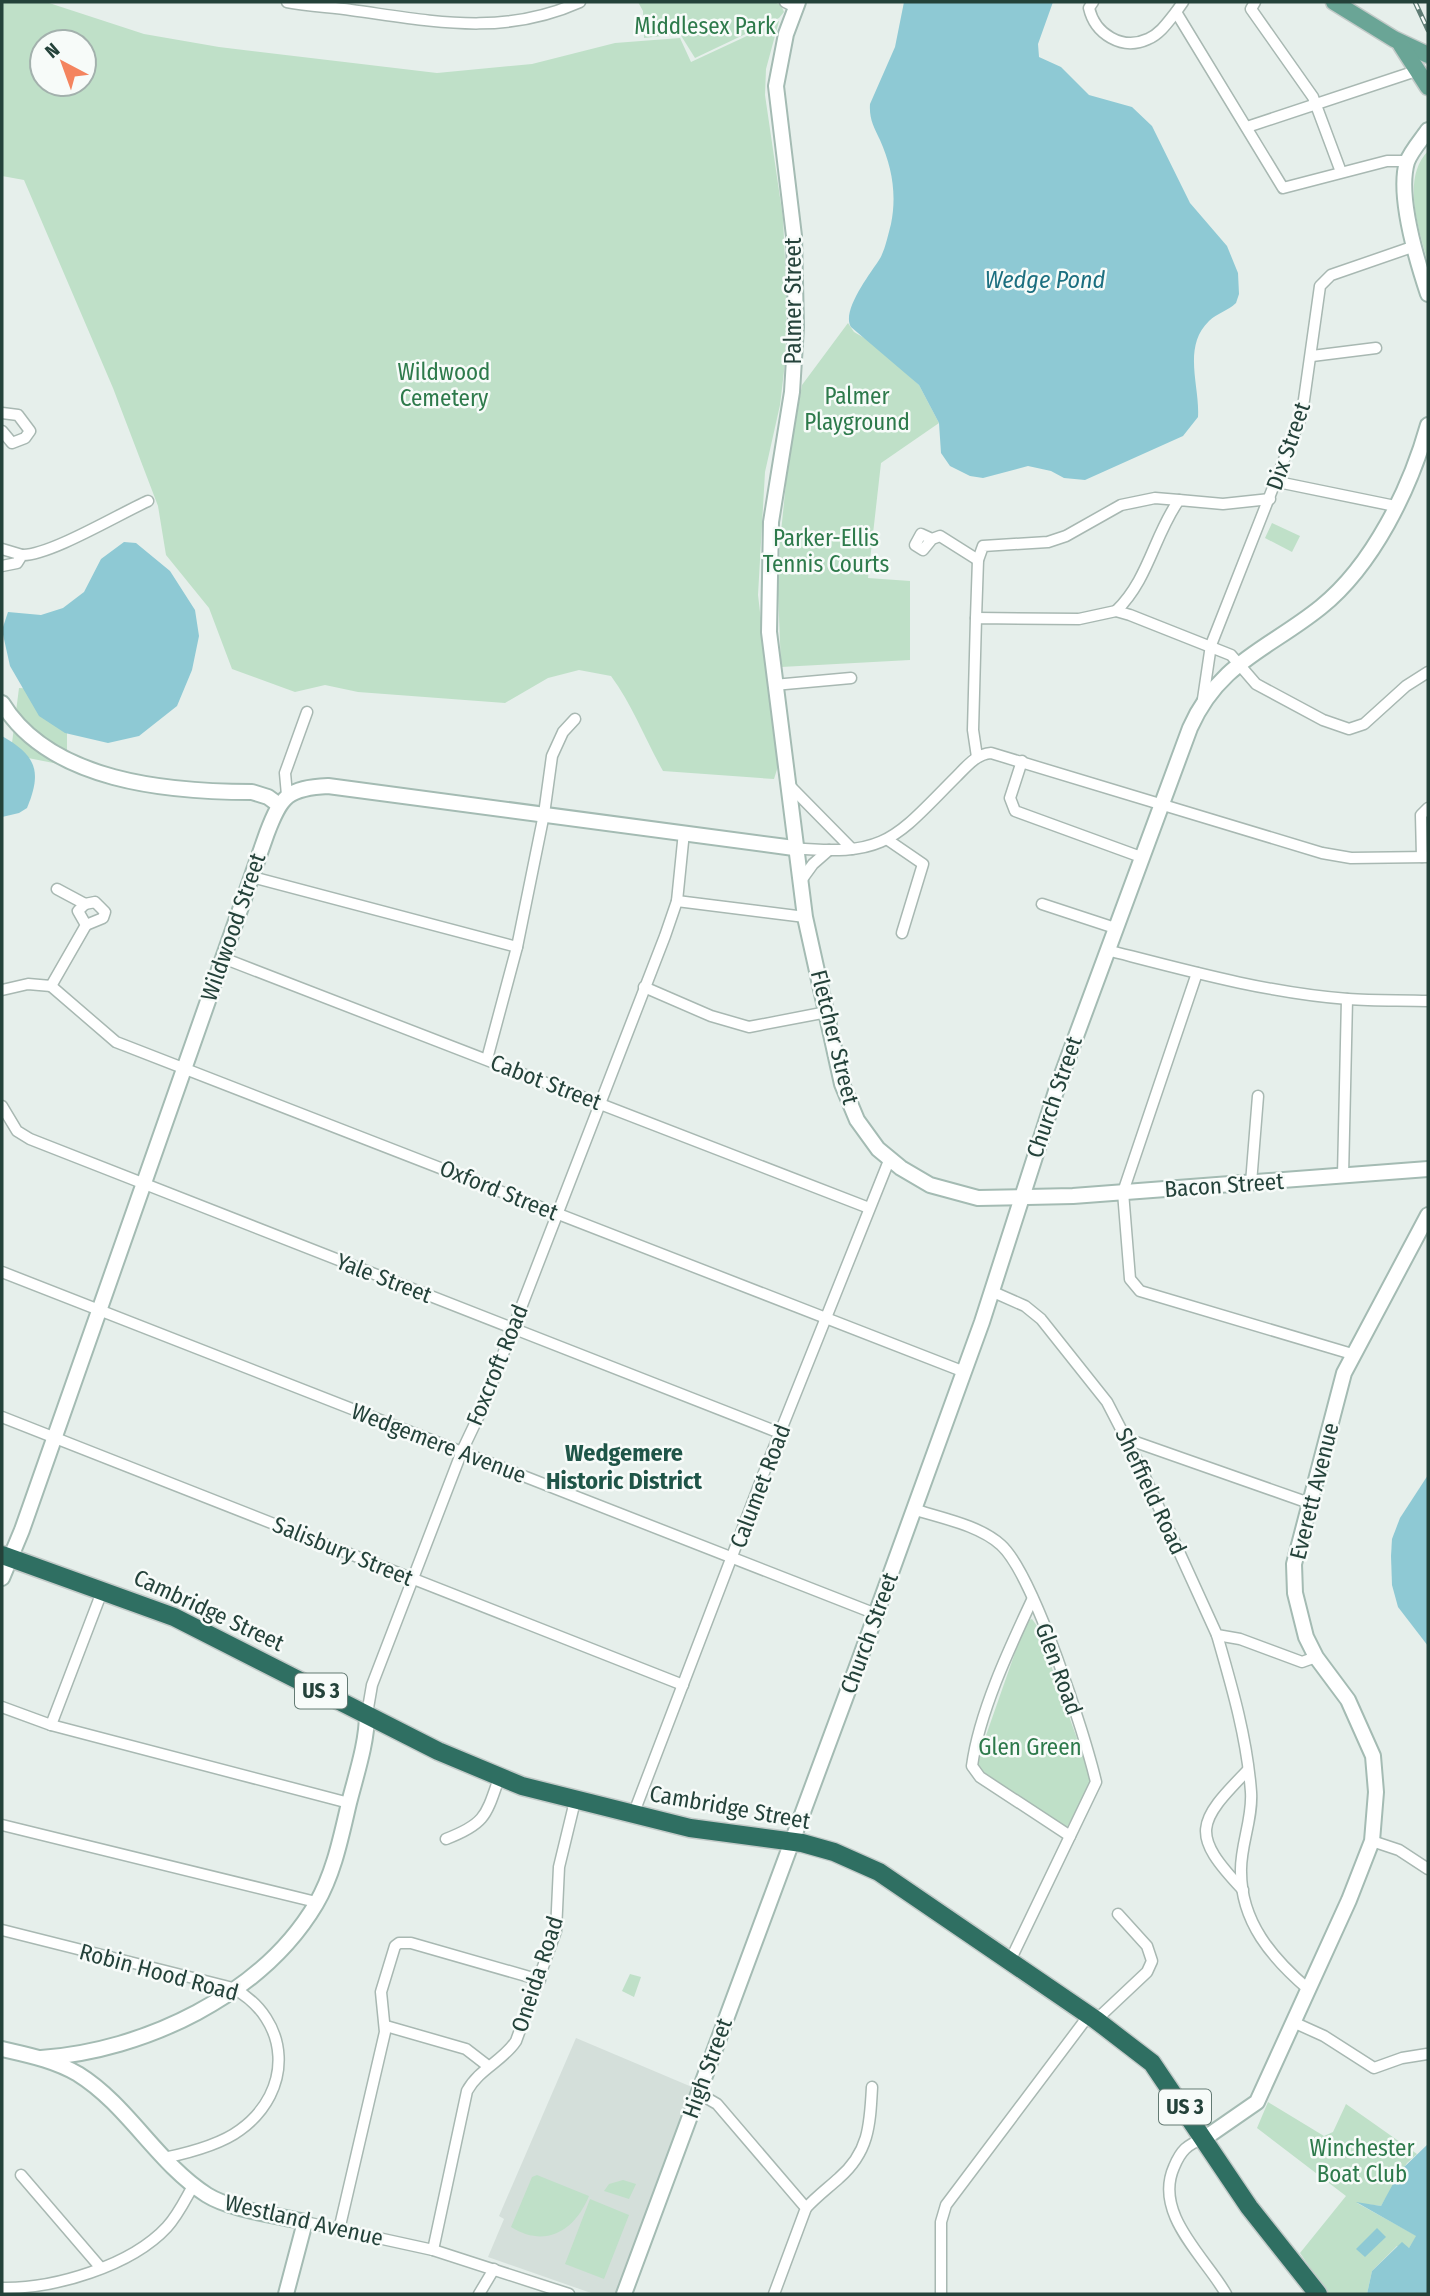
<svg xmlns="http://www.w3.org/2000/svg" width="1430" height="2296" font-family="'Fira Sans Condensed',sans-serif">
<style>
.built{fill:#d4dfda}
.green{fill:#bfe0c8;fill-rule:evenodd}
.water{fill:#8ec9d4}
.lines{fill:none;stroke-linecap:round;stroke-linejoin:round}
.street-casing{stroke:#a8b8b2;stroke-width:13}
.secondary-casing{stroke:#a4bbb3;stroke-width:18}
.primary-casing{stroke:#c2cac8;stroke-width:19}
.highway-casing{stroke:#c2cac8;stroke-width:21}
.street{stroke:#fff;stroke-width:10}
.secondary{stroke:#fff;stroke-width:14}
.primary{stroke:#6aa596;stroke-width:16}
.highway{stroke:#2f6f62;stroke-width:18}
.rail-casing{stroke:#5f7d75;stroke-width:5}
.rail{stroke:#f7fbf9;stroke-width:2.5;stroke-dasharray:8;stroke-linecap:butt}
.labels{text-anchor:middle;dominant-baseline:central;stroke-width:5;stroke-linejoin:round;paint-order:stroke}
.shield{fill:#f7fbf9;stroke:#637a73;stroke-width:2}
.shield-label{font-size:21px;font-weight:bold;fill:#24423a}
.park-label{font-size:23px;fill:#2d7a4b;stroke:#f7fbf9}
.street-label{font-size:23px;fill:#24423a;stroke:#f7fbf9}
.water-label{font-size:24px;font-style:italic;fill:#1c6f80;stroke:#f7fbf9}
.neighbourhood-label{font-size:24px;font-weight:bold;fill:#1f5548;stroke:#f7fbf9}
</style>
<rect width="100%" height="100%" fill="#e6efeb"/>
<path class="built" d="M576,2038l123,52 -83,204h-22l-106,-37 16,-38 -5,-3z"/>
<g class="green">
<path d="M2,2h44l98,32 75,13 218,26 95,-9 83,-21 65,-5 11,24 88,-41 -13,48 -1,26 18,123 4,83 -2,62 -5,42 -15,67 -7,123 20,171 -4,13 -111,-8c-18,-32 -30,-65 -52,-95l-32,-6 -31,8 -43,25 -147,-11 -33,-7 -30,7 -63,-23 -23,-61 -43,-53 -8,-49 -45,-118 -89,-208 -22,-4zM42,42h42v42h-42z"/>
<path d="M638,2h136l7,3 3,7 -5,6 -84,40 -15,-24 -36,4 -1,-27z"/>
<path d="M1428,151v112c-9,-33 -27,-85 0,-112z"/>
<path d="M848,323l6,9 19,11 46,42 20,38 -58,40 -13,115 42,3v79l-129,7 -3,-76 2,-49 7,-69 15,-88z"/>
<path d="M1272,523l28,13 -8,16 -27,-14z"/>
<path d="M19,688l20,1 28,43v20l12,16 -51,-10 -16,-15z"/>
<path d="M1032,1619l5,7 54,152 -5,16 -20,35 -83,-54 -7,-11 50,-143z"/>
<path d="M630,1974l11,3 -7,20 -12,-6z"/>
<path d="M1268,2102l56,34 9,-4 13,-28 71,50 -10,9 -26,43 -24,-3 60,33 -8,12 -12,-2 -25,25 -5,23h-39l-28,-41 46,-57 -89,-68z"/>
<path d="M537,2175l52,21c-14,34 -43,53 -78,31l21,-50z"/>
<path d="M623,2180l13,4 -7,15 -25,-8 5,-7z"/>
<path d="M590,2199l39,16 -25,64 -39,-15z"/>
</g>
<g class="water">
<path d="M904,2h149l-15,42 1,13 22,10 28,28 43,12 20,19 38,77 37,43 11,27 1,21 -3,9c-8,8 -19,10 -27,18 -27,26 -9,65 -11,96l-15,19 -98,44 -21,-2 -13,-7 -23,-5 -45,12 -13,-2 -20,-10 -9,-13 -2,-30 -20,-38 -68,-58c-10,-16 19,-53 28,-67 6,-9 9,-25 12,-36 6,-30 1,-57 -11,-84 -6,-13 -11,-21 -10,-36l25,-57z"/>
<path d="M124,542l12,1 34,28 25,39 4,26 -7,34 -15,36 -38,30 -31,7 -43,-10 -26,-17 -29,-50 -8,-36 6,-18 33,3 22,-7 21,-16 17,-33z"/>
<path d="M2,736c33,19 41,34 25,72l-8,5 -17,4z"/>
<path d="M1428,1475v171l-30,-39 -6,-22 -1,-29 1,-17 8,-21z"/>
<path d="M1428,2144v150h-61l5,-23 30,-29 7,6 7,-12 -60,-34 25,4 19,-35z"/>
<path d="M1377,2228l9,9 -21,20 -9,-8z"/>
</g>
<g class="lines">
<g class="street-casing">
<g id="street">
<path d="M287,2c21,4 43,5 64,8 81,11 151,27 229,-8"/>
<path d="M785,2l10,5"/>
<path d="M1093,2l-4,6c6,26 33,43 59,31 12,-5 20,-17 28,-27"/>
<path d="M1183,2l-7,10 107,176 104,-27h20"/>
<path d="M1255,2l-4,7 62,88 28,75"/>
<path d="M1247,127l172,-57"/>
<path d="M1312,356l64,-8"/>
<path d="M2,413l16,2 12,16 -5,7 -13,5 -10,-12"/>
<path d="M1278,482l117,24"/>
<path d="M932,539l-9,11 -8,-5 6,-11 11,5 8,-3 38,24"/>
<path d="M2,549l20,6"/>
<path d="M2,566l15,-3 5,-8c27,1 97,-41 126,-54"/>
<path d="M1116,611c33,-32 38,-76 63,-111l44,4 47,-5"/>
<path d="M976,618l2,-58 5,-14 65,-4 18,-6 55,-31 34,-7 24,2"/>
<path d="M774,685l77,-7"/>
<path d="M1203,699l8,-54 91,-231 18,-128 11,-11 84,-29"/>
<path d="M977,757l-4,-27 3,-112 103,1 37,-8 14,4 101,40 25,29 67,36 26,9 15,-5 42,-38 22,-14"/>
<path d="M1022,761l-12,37 5,13 126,46"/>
<path d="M789,785l63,64"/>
<path d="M287,795l-2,-22 22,-61"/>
<path d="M888,840l35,24 -21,69"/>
<path d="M794,848c93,9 101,-10 162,-71 10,-10 20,-23 35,-24l331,100 29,5 77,-1"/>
<path d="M1422,857l-1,-42 7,-7"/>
<path d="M252,877l265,70"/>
<path d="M800,882l13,-18 16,-14"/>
<path d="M677,901l128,16"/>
<path d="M85,904l10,-2 10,10 -2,6 -17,7"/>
<path d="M1042,904l73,24"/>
<path d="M1107,950c78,20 160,43 241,49 27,2 54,1 80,2"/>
<path d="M223,958l646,250"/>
<path d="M1197,973l-74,219 7,87 10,12 212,63"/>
<path d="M51,986l65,56 846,329"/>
<path d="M644,987l67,29 38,11 78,-15"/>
<path d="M2,990l26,-6 23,2 35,-61 -8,-14 7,-7 -28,-15"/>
<path d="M487,1059l30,-112 27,-133 8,-58 11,-24 12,-13"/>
<path d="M2,1106l15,25 13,8 750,294"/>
<path d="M1343,1176l4,-177"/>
<path d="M1251,1183l7,-87"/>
<path d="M2,1272l874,342"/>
<path d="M991,1291l34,15 16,13 66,83 32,62 78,171 23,4 62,23 14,-5"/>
<path d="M2,1417l681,268"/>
<path d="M1127,1439l182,64"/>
<path d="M913,1509c28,9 66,16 88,36 33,30 84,190 95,237l-86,179"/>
<path d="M1032,1600c-23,49 -53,113 -60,166l8,11 90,59"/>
<path d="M1217,1635c15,52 30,103 34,157 2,27 -11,54 -10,80 0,50 31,86 67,117"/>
<path d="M2,1707l49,18 298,78"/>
<path d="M367,1714l5,-29 90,-234 19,-40 184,-475 12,-35 7,-69"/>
<path d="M51,1725l52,-136"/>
<path d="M633,1815l132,-345 125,-312"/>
<path d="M2,1825l314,77"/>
<path d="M446,1839c39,-15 40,-23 53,-61"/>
<path d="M1372,1841l27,9 29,19"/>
<path d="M1243,1890c-53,-56 -47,-67 5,-120"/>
<path d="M2,1930l231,58c58,32 61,103 7,142 -20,15 -52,23 -76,28"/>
<path d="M1096,2020l51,-48 5,-11 -5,-15 -29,-32"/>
<path d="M1293,2022l31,14 50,32 28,-10 25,-4"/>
<path d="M386,2026l80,23 22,17"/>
<path d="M698,2093l19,11 89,104 -32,86"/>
<path d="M1204,2138c-17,7 -23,12 -30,29 -21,47 32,91 52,127"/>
<path d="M21,2175l79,92"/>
<path d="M806,2208c10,-11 22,-20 33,-30 30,-26 31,-53 33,-91"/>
<path d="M305,2222l128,28 136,44"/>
<path d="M339,2230l46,-198 -4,-40 14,-46 4,-3h12l129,37"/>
<path d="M433,2250l34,-159c12,-22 36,-30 49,-50l40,-110 3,-64 16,-66"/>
<path d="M2,2288c52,1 129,-22 165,-61 11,-12 18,-27 26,-41"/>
<path d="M479,2294l15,-25"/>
<path d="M941,2294v-72l5,-17 143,-190"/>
</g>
</g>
<g class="secondary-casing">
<g id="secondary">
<path d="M798,2l-12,32 -10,52 18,150 2,91 -4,65 -21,130 -2,110 36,285 37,167 15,36 21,29 23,19 29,17 48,13 95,-2 355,-27"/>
<path d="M1428,130c-6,9 -17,21 -21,32 -10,34 10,99 21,132"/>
<path d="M2,703c48,79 167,89 250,89l16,5 11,8"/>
<path d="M2,1578l20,-48 245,-697c14,-37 21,-45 61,-47l466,62"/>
<path d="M2,2049c26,6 52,11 76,25 50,31 79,89 129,121 24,15 69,20 98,27l-19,72"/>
<path d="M41,2058c103,-7 221,-63 275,-154 18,-31 25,-67 33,-101 7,-28 18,-60 18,-89"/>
<path d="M1205,2138l52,-36 92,-202 23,-59 4,-49 -3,-36 -25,-56 -32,-43 -10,-20 -11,-44 -1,-29 50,-191 84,-158"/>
<path d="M624,2294l235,-633 123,-339 76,-237 132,-357c29,-66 79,-79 131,-121 52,-42 89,-118 107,-182"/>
</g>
</g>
<g class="primary-casing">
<g id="primary">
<path d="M1334,2l60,37 34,16"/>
<path d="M1401,45l27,42"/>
</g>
</g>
<g class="highway-casing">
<path id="highway" d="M2,1555l172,62 264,134 84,35 168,42 112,15 32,9 45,20 217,148 56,43 97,144 69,87"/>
</g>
<use href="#street" class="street"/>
<use href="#secondary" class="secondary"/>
<use href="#primary" class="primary"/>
<use href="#highway" class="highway"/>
<g class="rail-casing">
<path id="rail" d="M1415,2l13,28"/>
</g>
<use href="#rail" class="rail"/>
</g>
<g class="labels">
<g class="shield">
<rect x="295" y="1673.5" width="52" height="35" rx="5"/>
<rect x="1159" y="2089.5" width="52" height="35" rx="5"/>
</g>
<g class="shield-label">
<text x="321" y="1691">US 3</text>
<text x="1185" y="2107">US 3</text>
</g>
<g class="park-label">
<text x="705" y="26">Middlesex Park</text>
<text x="444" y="372">Wildwood<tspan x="444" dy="26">Cemetery</tspan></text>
<text x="857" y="396">Palmer<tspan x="857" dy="26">Playground</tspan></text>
<text x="826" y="538">Parker-Ellis<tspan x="826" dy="26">Tennis Courts</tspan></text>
<text x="1030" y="1747">Glen Green</text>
<text x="1362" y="2148">Winchester<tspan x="1362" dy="26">Boat Club</tspan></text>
</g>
<g class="street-label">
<text transform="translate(793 301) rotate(-90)">Palmer Street</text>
<text transform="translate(1288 446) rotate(-71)">Dix Street</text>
<text transform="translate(233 927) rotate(-71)">Wildwood Street</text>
<text transform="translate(835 1037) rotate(76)">Fletcher Street</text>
<text transform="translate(546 1082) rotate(21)">Cabot Street</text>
<text transform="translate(1054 1097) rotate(-71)">Church Street</text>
<text transform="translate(1224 1185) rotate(-4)">Bacon Street</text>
<text transform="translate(499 1190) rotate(22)">Oxford Street</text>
<text transform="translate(384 1278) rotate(21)">Yale Street</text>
<text transform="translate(497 1365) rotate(-68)">Foxcroft Road</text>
<text transform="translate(439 1443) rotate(21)">Wedgemere Avenue</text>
<text transform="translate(760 1486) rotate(-69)">Calumet Road</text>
<text transform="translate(1151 1491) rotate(65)">Sheffield Road</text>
<text transform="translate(1314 1491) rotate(-76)">Everett Avenue</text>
<text transform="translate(343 1551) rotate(22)">Salisbury Street</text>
<text transform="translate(209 1610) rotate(25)">Cambridge Street</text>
<text transform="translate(869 1633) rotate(-70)">Church Street</text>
<text transform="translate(1059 1669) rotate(70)">Glen Road</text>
<text transform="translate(730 1807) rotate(10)">Cambridge Street</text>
<text transform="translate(159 1972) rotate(15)">Robin Hood Road</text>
<text transform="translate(537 1974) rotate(-72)">Oneida Road</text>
<text transform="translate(707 2068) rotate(-70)">High Street</text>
<text transform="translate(304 2220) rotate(13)">Westland Avenue</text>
</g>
<g class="water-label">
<text x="1045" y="280">Wedge Pond</text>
</g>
<g class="neighbourhood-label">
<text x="624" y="1453">Wedgemere<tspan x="624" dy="28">Historic District</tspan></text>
</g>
</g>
<rect width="1430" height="2296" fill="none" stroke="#24423a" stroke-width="7"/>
<g transform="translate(63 63) rotate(319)"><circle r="33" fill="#f7fbf9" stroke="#a3b1ad" stroke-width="2"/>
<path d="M0-5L12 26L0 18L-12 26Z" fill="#f4845f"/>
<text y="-10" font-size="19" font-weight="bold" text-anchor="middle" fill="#24423a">N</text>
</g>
</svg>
